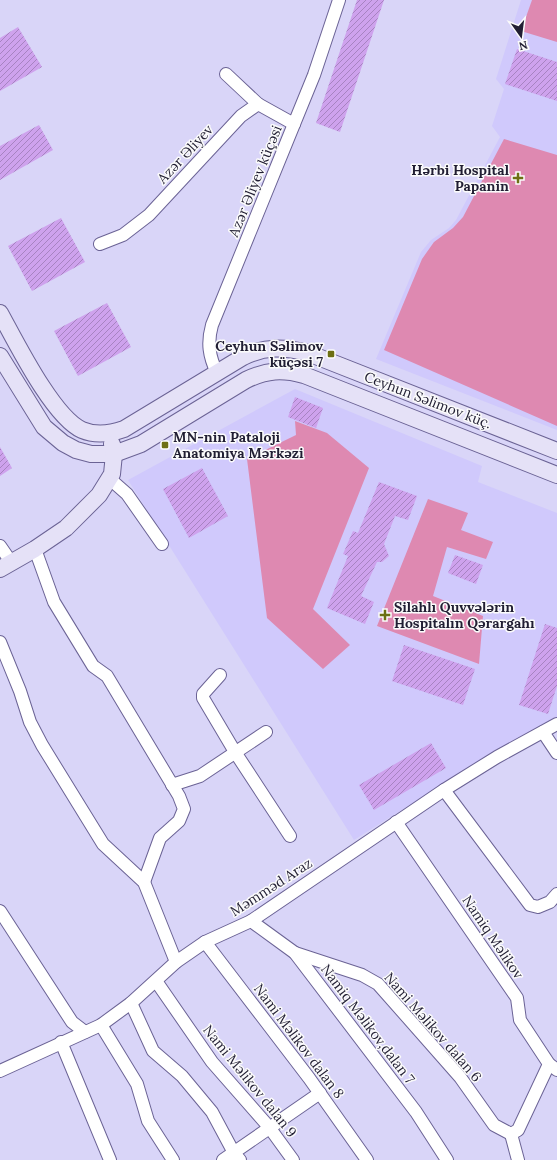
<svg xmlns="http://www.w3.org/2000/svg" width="557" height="1160" font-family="Lora,serif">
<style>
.built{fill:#d0c9fc}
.park{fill:#de89b1}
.building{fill:url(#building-hatch)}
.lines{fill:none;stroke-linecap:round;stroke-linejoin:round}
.street-casing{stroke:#6b6395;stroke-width:14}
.secondary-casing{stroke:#6b6395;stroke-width:18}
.street{stroke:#fff;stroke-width:12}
.secondary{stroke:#e5e1f7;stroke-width:16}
.poi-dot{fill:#6d6f13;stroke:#fbfbfb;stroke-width:1.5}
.labels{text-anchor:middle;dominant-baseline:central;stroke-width:3;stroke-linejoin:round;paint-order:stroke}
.street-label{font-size:14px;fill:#211e33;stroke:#fbfbfb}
.poi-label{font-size:14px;font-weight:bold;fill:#211e33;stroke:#fbfbfb;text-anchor:end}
</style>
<defs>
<pattern id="building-hatch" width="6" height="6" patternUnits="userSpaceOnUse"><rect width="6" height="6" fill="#cea2ed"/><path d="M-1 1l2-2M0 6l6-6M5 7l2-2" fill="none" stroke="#a783c1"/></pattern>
</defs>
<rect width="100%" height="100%" fill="#d9d5f8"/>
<g class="built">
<path d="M521,0h36v430l-181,-71 45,-107 10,-12 18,-12 7,-8 44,-83 -8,-11 12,-37 -8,-10z"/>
<path d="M295,389l187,77 -4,16 79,31v204l-81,46 -122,77 -226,-360z"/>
</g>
<g class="park">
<path d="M532,0h25v42l-36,-11z"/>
<path d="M504,139l53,16v271l-173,-76 38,-91 12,-17 19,-14 10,-11z"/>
<path d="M295,421l32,12 42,35 -56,141 37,36 -27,24 -56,-51 -20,-159 49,-24z"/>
<path d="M428,499l40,14 -7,17 32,12 -7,17 -39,-12 -14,49 50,20 -4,48 -102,-38z"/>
</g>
<g class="building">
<path d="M357,0h27l-44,132 -24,-9z"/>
<path d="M18,27l24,40 -42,24v-53z"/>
<path d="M517,49l40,13v39l-52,-17z"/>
<path d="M39,125l14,25 -53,30v-34z"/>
<path d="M61,218l24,44 -53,29 -24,-45z"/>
<path d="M107,303l24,44 -53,29 -24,-45z"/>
<path d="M295,397l28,11 -7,20 -28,-11z"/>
<path d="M0,447l12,21 -12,8z"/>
<path d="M202,468l26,48 -39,22 -26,-49z"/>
<path d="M379,482l38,14 -9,24 -13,-4 -11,28 5,12 -7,6h-5l-16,34 13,6 -9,22 -38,-16 21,-52 -5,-2 10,-23 5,2z"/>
<path d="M455,555l28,10 -7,19 -28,-11z"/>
<path d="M545,624l12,4v58l-9,28 -29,-9z"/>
<path d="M404,645l71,24 -12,36 -71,-24z"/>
<path d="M431,743l15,25 -72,42 -15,-25z"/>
</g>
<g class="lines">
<g class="street-casing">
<g id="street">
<path d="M226,74l32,30"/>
<path d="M100,244l23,-9 26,-20 92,-99 17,-12 36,20"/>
<path d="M217,373c-8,-17 -10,-30 -5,-48l102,-250 25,-75"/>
<path d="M110,479l17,15 35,50"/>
<path d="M0,546l11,16"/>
<path d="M35,549l19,53 39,64 14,10 72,120 5,13 -5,12 -19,17 -16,44"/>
<path d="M0,642l20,49 10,31 12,23 61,99 41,38 32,80"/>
<path d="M220,675l-17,19v4l32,54 55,84"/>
<path d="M543,732l14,21"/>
<path d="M172,785l28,-9 66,-44"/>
<path d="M444,790l86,115 8,2 12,-5 7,-8"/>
<path d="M396,822l121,176 3,22 29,44 8,6"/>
<path d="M0,911l72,111 13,10"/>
<path d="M251,921l44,32 121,159 31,48"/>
<path d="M205,942l104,136 58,82"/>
<path d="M295,953l67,22 16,9 82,93 34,48 17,9"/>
<path d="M156,981l56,81 57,65 24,33"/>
<path d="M131,1003l22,48 29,25 30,36 22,41 6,7"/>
<path d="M101,1025l36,59 11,37 25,39"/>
<path d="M61,1042l49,118"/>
<path d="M0,1071l101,-46 30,-22 45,-41 29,-20 46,-21 193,-131 53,-33 60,-33"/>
<path d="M223,1160l97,-67"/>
<path d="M518,1160l-7,-26 7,-4 31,-66"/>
</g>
</g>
<g class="secondary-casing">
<g id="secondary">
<path d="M0,313c16,29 53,104 82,117 14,6 28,4 42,-1l119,-72c22,-11 41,-10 65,-4l249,98"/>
<path d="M0,356l44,71 19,16 13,7 15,4h23l27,-10 105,-64c21,-10 36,-11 58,-5l253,100"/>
<path d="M0,569l35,-20 31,-21 33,-33 13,-21 2,-20 -2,-10"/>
</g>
</g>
<use href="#street" class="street"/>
<use href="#secondary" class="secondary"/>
</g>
<g class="poi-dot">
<path d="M516 172h4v4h4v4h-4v4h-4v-4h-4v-4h4z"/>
<rect x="327" y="350" width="8" height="8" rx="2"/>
<rect x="161" y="441" width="8" height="8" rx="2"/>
<path d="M383 609h4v4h4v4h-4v4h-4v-4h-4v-4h4z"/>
</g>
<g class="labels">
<g class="street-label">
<text transform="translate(185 154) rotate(-47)">Azər Əliyev</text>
<text transform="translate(255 181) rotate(-68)">Azər Əliyev küçəsi</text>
<text transform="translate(428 400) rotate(21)">Ceyhun Səlimov küç.</text>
<text transform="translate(271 887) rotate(-33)">Məmməd Araz</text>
<text transform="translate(493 937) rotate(56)">Namiq Məlikov</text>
<text transform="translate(368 1024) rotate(53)">Namiq Məlikov,dalan 7</text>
<text transform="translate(433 1027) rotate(49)">Nami Məlikov dalan 6</text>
<text transform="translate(299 1041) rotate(53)">Nami Məlikov dalan 8</text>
<text transform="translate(250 1081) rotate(51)">Nami Məlikov dalan 9</text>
</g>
<g class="poi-label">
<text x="509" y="170">Hərbi Hospital<tspan x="509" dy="16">Papanin</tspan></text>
<text x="323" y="346">Ceyhun Səlimov<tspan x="323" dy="16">küçəsi 7</tspan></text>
<text x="173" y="437" text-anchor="start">MN-nin Pataloji<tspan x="173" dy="16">Anatomiya Mərkəzi</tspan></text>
<text x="394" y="607" text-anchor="start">Silahlı Quvvələrin<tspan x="394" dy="16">Hospitalın Qərargahı</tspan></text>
</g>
</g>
<g transform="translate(521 36) rotate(166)" stroke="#fbfbfb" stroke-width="3" paint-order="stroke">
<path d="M0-3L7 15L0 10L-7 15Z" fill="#211e33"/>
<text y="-6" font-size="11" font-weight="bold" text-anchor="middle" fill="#211e33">N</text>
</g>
</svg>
